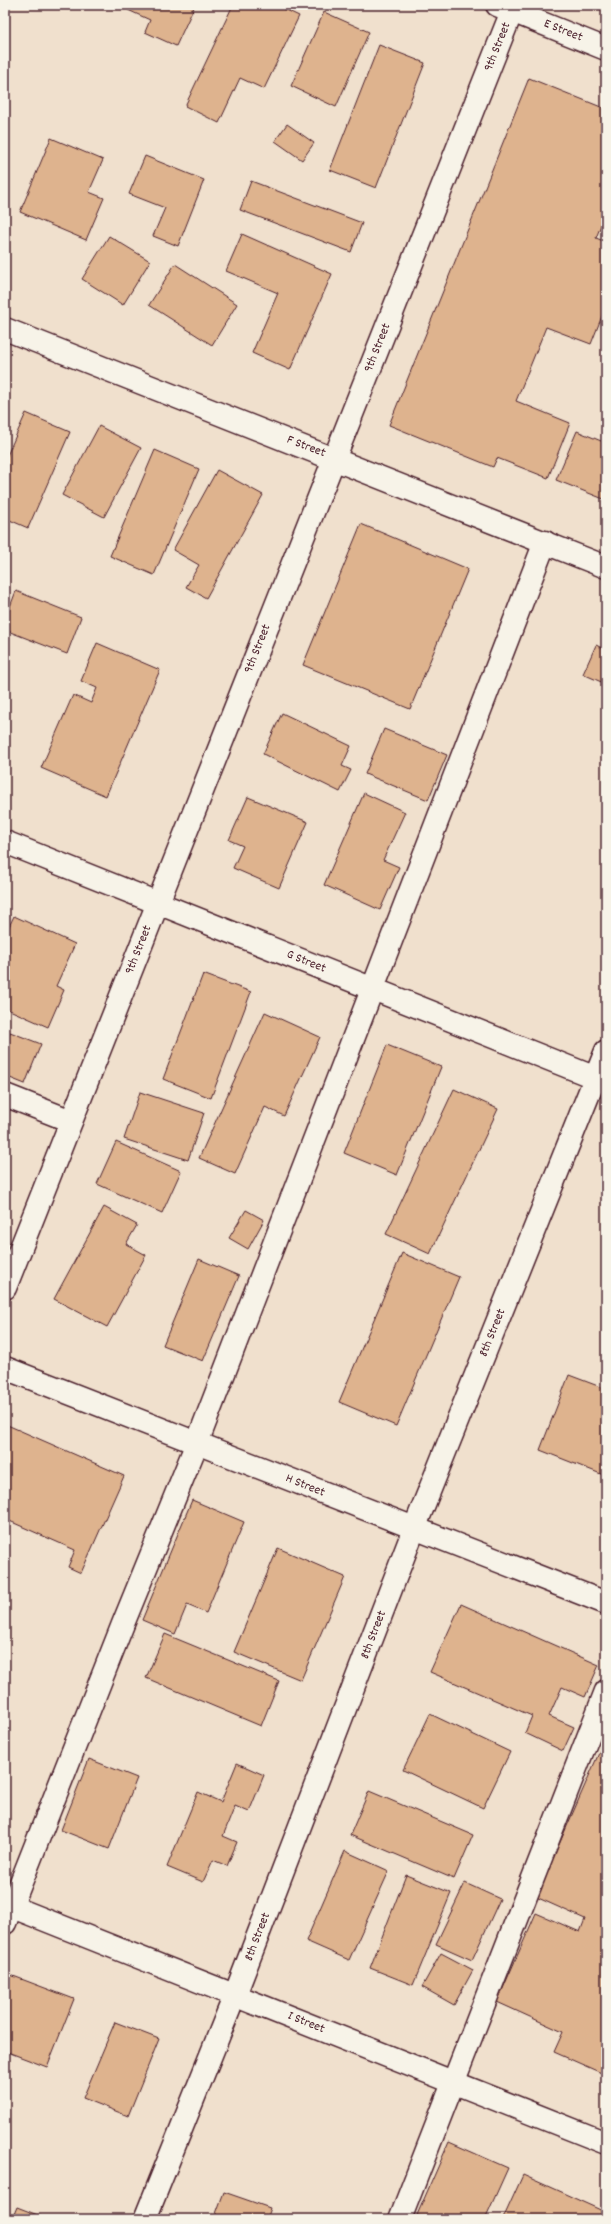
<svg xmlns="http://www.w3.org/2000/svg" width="611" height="2224" font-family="Dekko,sans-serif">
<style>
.building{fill:#deb38e;stroke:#4a1f2b}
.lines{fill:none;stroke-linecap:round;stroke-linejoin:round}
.minor-casing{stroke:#4a1f2b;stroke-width:25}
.major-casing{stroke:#4a1f2b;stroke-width:25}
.minor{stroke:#f7f3e8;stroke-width:22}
.major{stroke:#f7f3e8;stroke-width:22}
.labels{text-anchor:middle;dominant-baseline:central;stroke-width:3;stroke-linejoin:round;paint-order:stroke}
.street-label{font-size:13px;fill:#4a1f2b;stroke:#f7f3e8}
</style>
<rect width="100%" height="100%" fill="#f0e0cd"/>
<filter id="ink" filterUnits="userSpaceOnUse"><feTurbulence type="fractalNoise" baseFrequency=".025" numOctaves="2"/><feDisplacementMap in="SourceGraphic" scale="8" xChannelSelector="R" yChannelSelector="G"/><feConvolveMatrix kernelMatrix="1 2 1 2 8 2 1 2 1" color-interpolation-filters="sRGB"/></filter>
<g filter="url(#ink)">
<g class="building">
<path d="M130,5h65l-19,41 -31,-14 5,-12 -22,-10z"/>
<path d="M233,5h43l23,11 -35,73 -24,-11 -21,45 -34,-17z"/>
<path d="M324,12l45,20 -33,75 -45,-21z"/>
<path d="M379,45l46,18 -49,125 -46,-18z"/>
<path d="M529,78l77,31v103l-10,26 10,4v64l-15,38 -45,-17 -30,74 54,22 -22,55 -51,-20 -4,9 -104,-42z"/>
<path d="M287,124l27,19 -12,17 -27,-19z"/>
<path d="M51,138l52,22 -14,32 15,6 -18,42 -66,-28z"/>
<path d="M145,156l59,24 -26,66 -25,-10 12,-28 -36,-14z"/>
<path d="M251,181l111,42 -11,29 -111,-42z"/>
<path d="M242,234l90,40 -42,96 -38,-17 26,-60 -52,-22z"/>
<path d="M109,236l41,25 -27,44 -41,-26z"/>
<path d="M175,264l62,40 -25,41 -63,-40z"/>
<path d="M26,413l44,19 -42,96 -23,-10v-58z"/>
<path d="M99,426l42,22 -37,69 -42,-22z"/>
<path d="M577,431l29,12v57l-50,-20z"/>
<path d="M155,450l44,19 -45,106 -44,-19z"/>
<path d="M217,470l46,25 -57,103 -20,-11 13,-22 -26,-15z"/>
<path d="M361,524l107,45 -58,140 -107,-44z"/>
<path d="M16,591l65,26 -14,37 -62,-24v-10z"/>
<path d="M97,643l63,27 -54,126 -65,-28 32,-73 18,8 6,-15 -16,-7z"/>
<path d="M596,645l10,5v34l-23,-10z"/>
<path d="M282,713l69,33 -9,20 9,4 -11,22 -77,-38z"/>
<path d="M384,729l63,26 -19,45 -63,-26z"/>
<path d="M364,793l41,19 -22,48 16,7 -19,43 -56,-25z"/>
<path d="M248,797l60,25 -29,66 -46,-20 10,-22 -14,-6z"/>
<path d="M14,916l61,28 -19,42 8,4 -16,37 -43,-19v-73z"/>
<path d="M203,974l48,18 -40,106 -48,-19z"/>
<path d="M265,1012l55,25 -36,79 -19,-9 -30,67 -36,-16z"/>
<path d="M10,1032l31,12 -16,40 -20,-8v-32z"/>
<path d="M387,1045l54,22 -44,108 -53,-22z"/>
<path d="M454,1089l44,20 -68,145 -44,-20z"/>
<path d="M140,1092l64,21 -16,47 -64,-21z"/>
<path d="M116,1142l65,29 -19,42 -65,-29z"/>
<path d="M104,1207l33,18 -11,19 20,11 -39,72 -53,-28z"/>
<path d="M246,1210l18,10 -16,29 -19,-11z"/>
<path d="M402,1253l57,24 -63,149 -57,-24z"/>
<path d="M199,1259l40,17 -36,85 -40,-16z"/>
<path d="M569,1375l37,14v87l-66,-26z"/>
<path d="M5,1424l119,52 -43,97 -13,-6 7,-17 -70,-31z"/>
<path d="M192,1500l52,22 -38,91 -19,-8 -12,29 -33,-14z"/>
<path d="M278,1548l67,29 -44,103 -67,-28z"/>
<path d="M461,1604l138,61 -14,32 -23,-10 -13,29 25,11 -11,24 -38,-18 7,-17 -102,-44z"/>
<path d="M165,1634l114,47 -18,45 -115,-48z"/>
<path d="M430,1714l80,38 -27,56 -80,-38z"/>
<path d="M606,1737v338l-52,-23 9,-20 -66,-30 39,-89 44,19 5,-13 -49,-22z"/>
<path d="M89,1759l48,19 -28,71 -48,-19z"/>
<path d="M237,1763l27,12 -15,37 -14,-6 -12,30 14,6 -10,24 -14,-6 -10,22 -36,-15 31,-75 23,10z"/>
<path d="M369,1791l104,44 -19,44 -104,-44z"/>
<path d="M345,1851l44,20 -40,89 -43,-19z"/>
<path d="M406,1875l45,18 -38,92 -43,-17z"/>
<path d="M465,1883l35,16 -28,61 -36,-16z"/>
<path d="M441,1953l32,17 -19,35 -32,-18z"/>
<path d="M8,1974l66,25 -27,68 -42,-16v-69z"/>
<path d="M115,2022l44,17 -31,77 -45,-18z"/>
<path d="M449,2142l59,26 -23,51h-60l-8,-4z"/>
<path d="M523,2175l82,37 -4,7h-98z"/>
<path d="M224,2192l46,16 -4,11h-52z"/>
<path d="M17,2207l31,12h-36z"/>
</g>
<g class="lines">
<g class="minor-casing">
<g id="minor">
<path d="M497,5l109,44"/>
<path d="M5,329l601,238"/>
<path d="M5,842l601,240"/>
<path d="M5,1095l66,26"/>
<path d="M5,1288l507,-1277"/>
<path d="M5,1923l118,-299 74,-181 348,-901"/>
<path d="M145,2219l90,-224 179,-466 192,-478"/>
<path d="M400,2219l206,-528"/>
</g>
</g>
<g class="major-casing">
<g id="major">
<path d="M5,1368l601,235"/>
<path d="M5,1904l601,239"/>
</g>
</g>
<use href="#minor" class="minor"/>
<use href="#major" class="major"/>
</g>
</g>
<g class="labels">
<g class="street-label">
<text transform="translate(563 31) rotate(22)">E Street</text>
<text transform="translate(498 47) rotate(-68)">9th Street</text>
<text transform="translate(378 348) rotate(-68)">9th Street</text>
<text transform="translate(306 447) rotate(21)">F Street</text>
<text transform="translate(258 649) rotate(-68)">9th Street</text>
<text transform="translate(139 950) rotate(-68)">9th Street</text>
<text transform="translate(306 962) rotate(22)">G Street</text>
<text transform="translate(493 1333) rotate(-68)">8th Street</text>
<text transform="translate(305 1486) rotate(22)">H Street</text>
<text transform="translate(374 1635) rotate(-69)">8th Street</text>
<text transform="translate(258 1937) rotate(-69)">8th Street</text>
<text transform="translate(306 2023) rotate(22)">I Street</text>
</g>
</g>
<rect width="611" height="2224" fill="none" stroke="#f7f3e8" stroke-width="20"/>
<rect x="10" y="10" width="591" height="2204" fill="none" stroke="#4a1f2b" stroke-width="1.5" filter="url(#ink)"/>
</svg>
